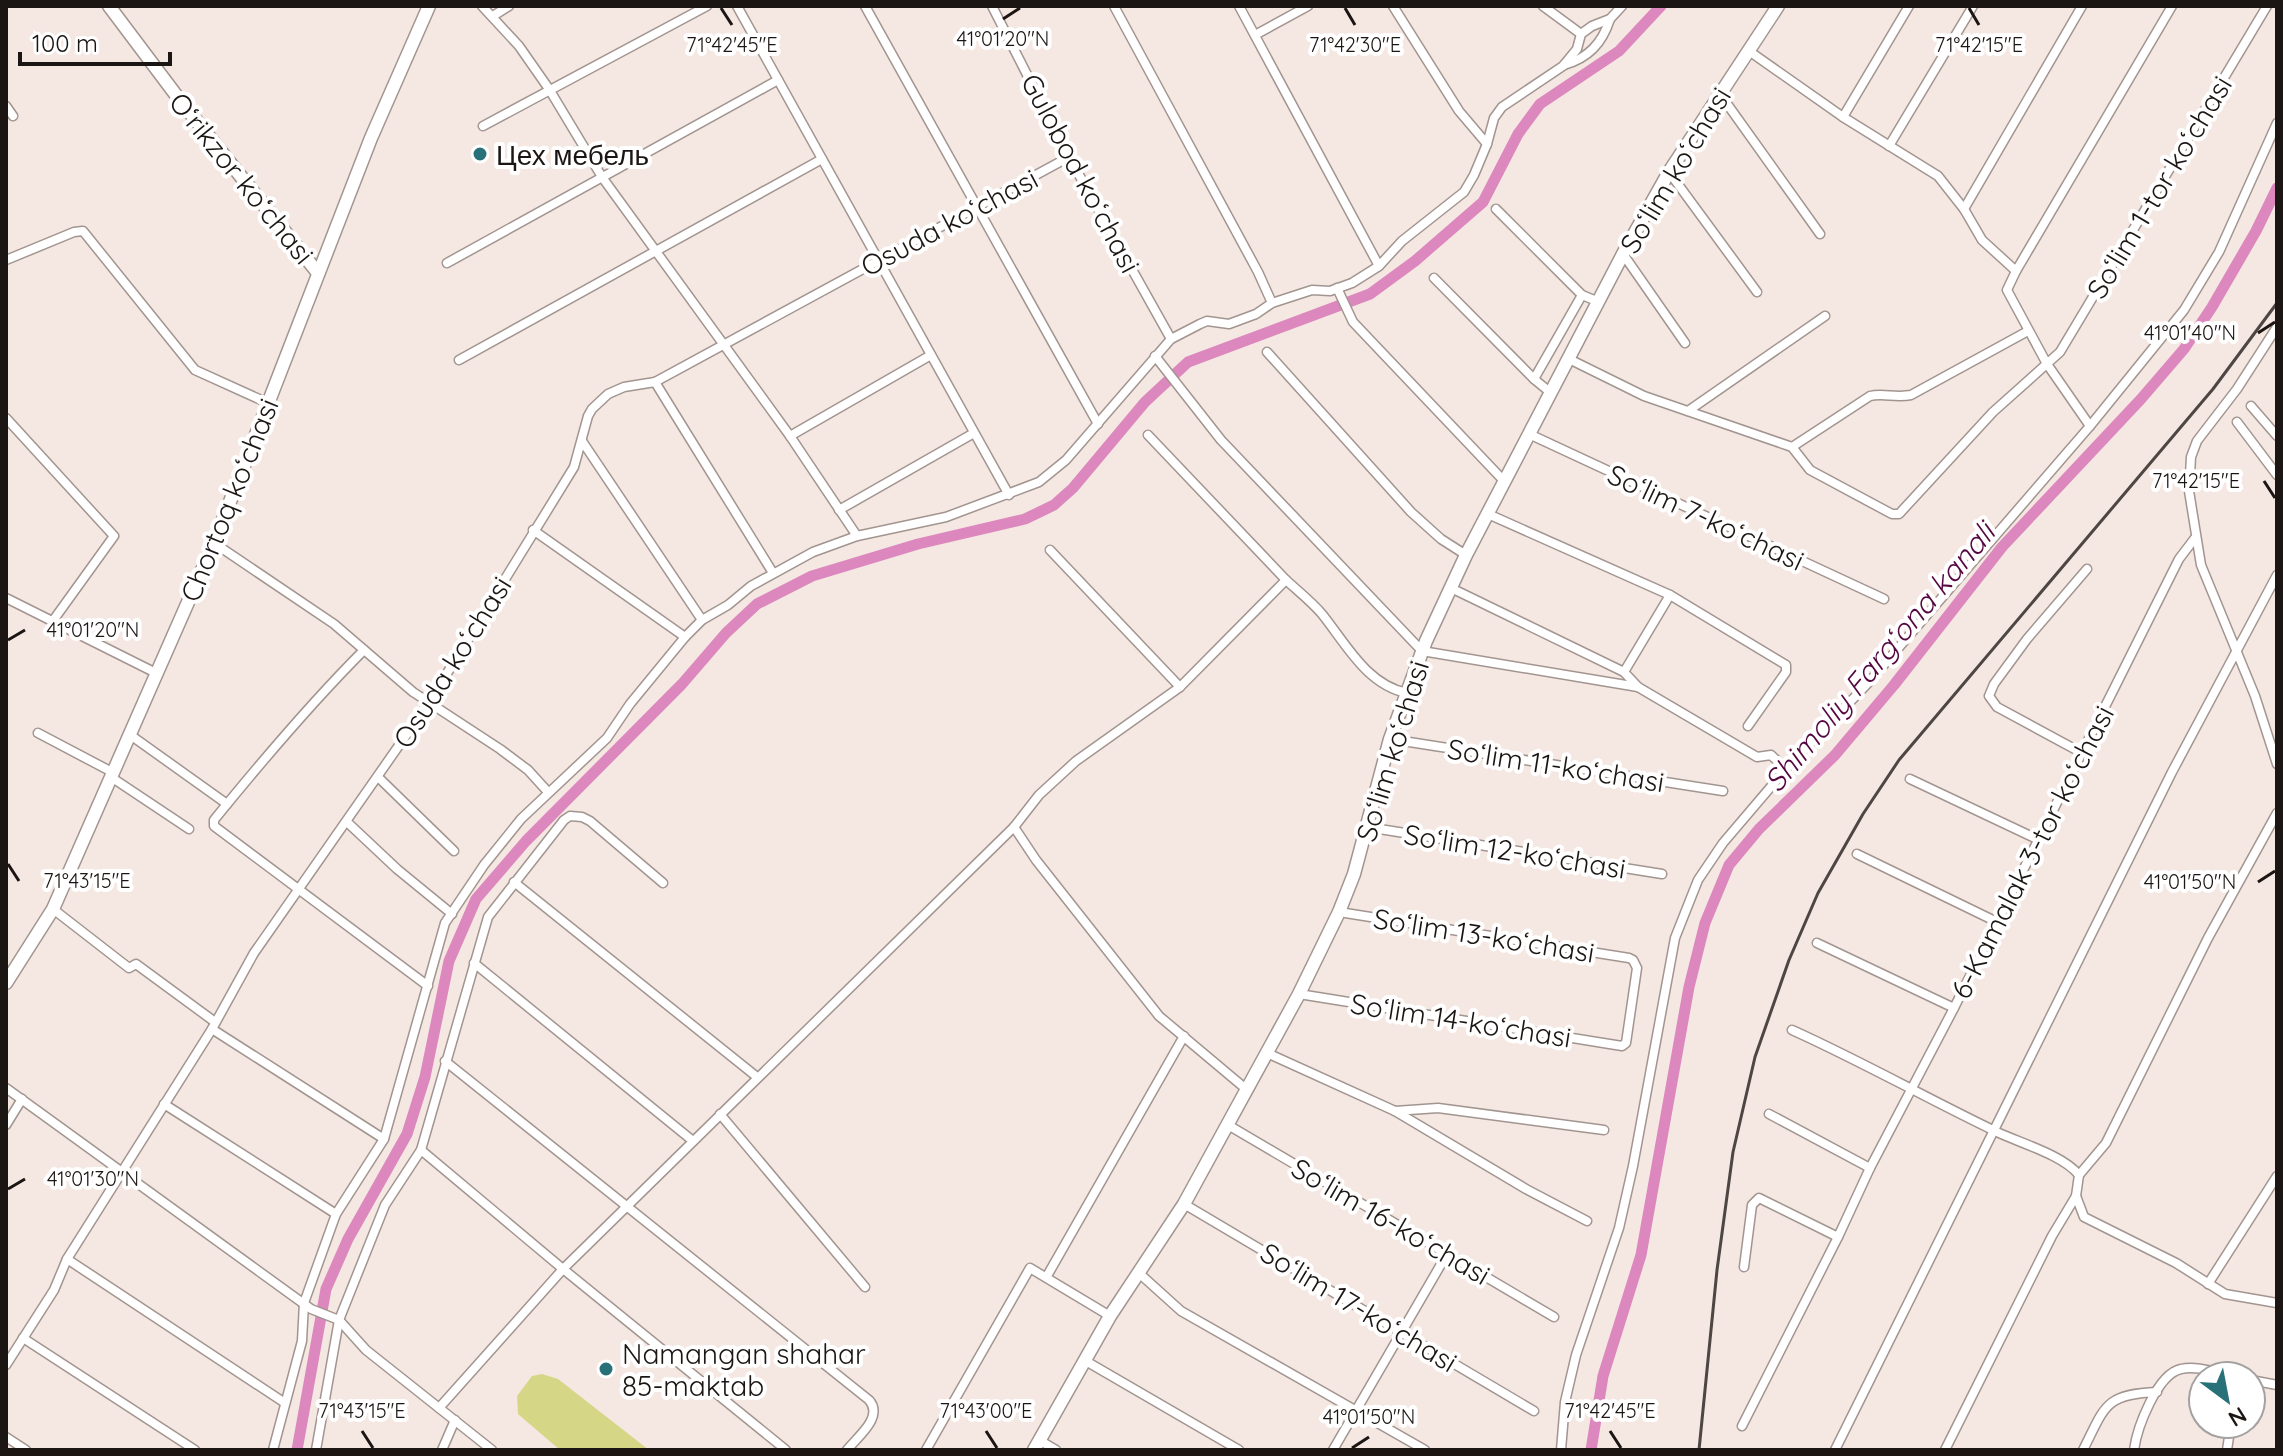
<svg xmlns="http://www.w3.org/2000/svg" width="2283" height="1456" font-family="Quicksand,sans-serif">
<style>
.green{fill:#d5d786}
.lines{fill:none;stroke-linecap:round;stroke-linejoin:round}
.canal{stroke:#dc87be;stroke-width:11}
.street-casing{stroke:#a29590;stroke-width:11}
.secondary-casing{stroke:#a29590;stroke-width:15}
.street{stroke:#fff;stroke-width:8}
.secondary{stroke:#fff;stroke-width:12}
.rail{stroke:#4d4643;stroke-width:3}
.ticks{fill:none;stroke:#1b1614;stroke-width:3}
.poi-dot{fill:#287179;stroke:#fff;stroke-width:3}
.labels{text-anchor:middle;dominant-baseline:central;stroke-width:8;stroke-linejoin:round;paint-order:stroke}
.poi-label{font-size:28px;fill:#1b1614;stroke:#fff;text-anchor:start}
.street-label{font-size:28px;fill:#1b1614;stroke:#fff}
.water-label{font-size:30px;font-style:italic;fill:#550741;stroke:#fff}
.ticks-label{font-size:20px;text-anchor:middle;fill:#1b1614;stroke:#fff;stroke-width:8;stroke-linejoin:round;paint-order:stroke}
</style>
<rect width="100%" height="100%" fill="#f5e7e1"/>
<path class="green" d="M542,1374l16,5 91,71h-89l-42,-36 -1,-18 15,-20z"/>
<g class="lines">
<g class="canal">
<path d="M297,1450l29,-161 22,-50 59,-105 18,-57 24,-116 27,-62 50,-58 156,-157 44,-51 31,-29 55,-28 106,-32 107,-25 29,-14 19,-17 72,-86 43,-40 182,-68 45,-33 68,-59 35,-68 22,-30 79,-53 42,-45"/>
<path d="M1591,1450l12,-74 38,-121 48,-268 16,-64 24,-58 30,-36 76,-74 59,-70 108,-138 139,-148 43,-50 28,-42 44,-76 21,-43"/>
</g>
<g class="street-casing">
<g id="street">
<path d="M482,6l37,40 30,43 53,88 188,259 67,100"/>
<path d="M737,6l272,489"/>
<path d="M865,6l233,418"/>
<path d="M992,6l77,151 102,182"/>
<path d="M1114,6l144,266 14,31"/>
<path d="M1239,6l140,260"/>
<path d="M1393,6l66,105 28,33"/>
<path d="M1543,6l38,28"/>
<path d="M493,16l16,-10"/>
<path d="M1255,35l53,-29"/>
<path d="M1749,51l94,66 95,59 26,33 18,31 34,31"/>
<path d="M1564,65c24,-7 38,-21 46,-46"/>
<path d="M1720,94l100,140"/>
<path d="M6,106l7,10"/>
<path d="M1843,117l66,-111"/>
<path d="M483,126l224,-120"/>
<path d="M1889,146l84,-140"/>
<path d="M1669,172l88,120"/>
<path d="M1496,209l86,86 17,7"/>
<path d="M1964,209l118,-203"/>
<path d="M1623,254l62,89"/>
<path d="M6,260l68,-28 9,-1 112,139 75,34"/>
<path d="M447,263l331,-183"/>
<path d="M1434,278l100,101"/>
<path d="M1337,288l16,34 151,159"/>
<path d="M2277,327l-40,62 -40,52 -6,16 -2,34 12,74 54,131 22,68"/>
<path d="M1267,352l144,160 30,27 25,16"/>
<path d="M1155,356l66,84 201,211 216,36"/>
<path d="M1569,359l75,37 148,51 18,23 82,44h7l94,-102 67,-60 207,-346"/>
<path d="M459,360l363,-201"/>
<path d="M655,382l118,191"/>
<path d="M1551,393l-17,-14 48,-84"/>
<path d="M2251,406l26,30"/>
<path d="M1688,411l137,-95"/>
<path d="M6,418l108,118 -62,86"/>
<path d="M2237,422l40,53"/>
<path d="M2090,426l94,-116 35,-58 58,-129"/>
<path d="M1529,434l355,165"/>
<path d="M790,436l141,-81"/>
<path d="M582,441l120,179"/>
<path d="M1792,447l78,-51c13,-3 26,2 41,-1l117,-64"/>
<path d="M839,510l135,-77"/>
<path d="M533,530l152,107"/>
<path d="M214,543l120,81 79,68 87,57 28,21 20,22"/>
<path d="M1050,550l130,137"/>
<path d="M1286,580c12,11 26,22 36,34 24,30 45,71 85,79"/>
<path d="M1451,588l173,84 46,-77 -182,-81"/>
<path d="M1670,595l116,70v7l-38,54"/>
<path d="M6,598l150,75"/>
<path d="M364,650c-54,54 -102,111 -150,170v6l214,160"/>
<path d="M1624,672l14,15 119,70 14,-2 15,14"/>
<path d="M38,733l74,39"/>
<path d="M129,734l98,70"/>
<path d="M1390,739l333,52"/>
<path d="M2082,753l-85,-46 -8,-11 5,-12 33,-45 60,-70"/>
<path d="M111,777l78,52"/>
<path d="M378,777l76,74"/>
<path d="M1910,779l129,61"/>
<path d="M347,822l50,47 55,45"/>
<path d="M1014,827l25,-32 37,-34 104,-74 106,-107 -138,-145"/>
<path d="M1367,827l295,47"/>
<path d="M1857,854l140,68"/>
<path d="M514,882l243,195"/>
<path d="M53,909l76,59 7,-4 79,58"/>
<path d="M1817,943l137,65"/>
<path d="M474,963l219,178"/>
<path d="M1299,994l323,52 4,-3 11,-75 -4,-8 -4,-2 -290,-46"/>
<path d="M212,1029l172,110"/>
<path d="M1792,1030c69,31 136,69 205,102 23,11 66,23 82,43l-3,21 -24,40 -107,214"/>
<path d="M1267,1053l128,58 131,78 61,32"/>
<path d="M445,1061l424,339c15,17 -11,36 -22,50"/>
<path d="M6,1088l305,221 28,11 27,30 126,100"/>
<path d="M164,1104l172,110"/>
<path d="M1395,1111l43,-3 166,22"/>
<path d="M720,1114l145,173"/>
<path d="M1769,1114l101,54"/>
<path d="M6,1125l16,-26"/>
<path d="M1228,1125l326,192"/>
<path d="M421,1150l142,119 223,181"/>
<path d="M2079,1175l27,-32 102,-205 69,-125"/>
<path d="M2076,1196l8,21 92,46 49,31 52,9"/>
<path d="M1184,1204l350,207"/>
<path d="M67,1259l218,144"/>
<path d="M1744,1267l8,-62 7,-7 79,39"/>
<path d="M1140,1274l41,37 244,139"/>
<path d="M1047,1276l137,-240"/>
<path d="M2208,1284l69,-108"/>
<path d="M23,1338l172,112"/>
<path d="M1084,1360l155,90"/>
<path d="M6,1365l48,-75 13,-31 145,-230 42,-76 176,-252 144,-234 14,-51 4,-7 16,-15 16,-7 31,-5 414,-225"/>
<path d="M2251,1380l26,5"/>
<path d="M439,1408l124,-139 451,-442 22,33 123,156 87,73"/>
<path d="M1742,1426l96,-189 32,-69 84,-160 225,-449 16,-21"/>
<path d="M6,1437l20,13"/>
<path d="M1039,1440l17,10"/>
<path d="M273,1450l29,-109 2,-38 32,-89 48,-75 61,-216 39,-58 37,-46 86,-81 23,-34 55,-67 17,-17 26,-15 23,-19 62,-34 44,-16 89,-19 93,-35 27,-22 105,-121 29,-15 7,-3 22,3 27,-10 16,-11 40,-13 18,1 22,-8 27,-17 23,-25 62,-49 10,-17 13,-31 7,-26 8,-11 61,-41 14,-17 4,-15 11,-8 18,-7 12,-13"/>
<path d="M316,1450l23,-130 46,-115 36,-55 67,-233 76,-97 6,-4 12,1 8,4 73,62"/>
<path d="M442,1450l13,-30"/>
<path d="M926,1450l104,-182 80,48"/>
<path d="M1333,1450l114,-196"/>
<path d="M1561,1450l4,-48 11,-47 43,-127 14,-62 42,-228 23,-58 25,-37 63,-74 83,-87 221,-256 -43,-62 -40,-74 9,-19 156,-265"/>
<path d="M1835,1450l337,-678 105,-197"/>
<path d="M2083,1450c22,-43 21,-56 74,-58"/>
<path d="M2134,1450c3,-22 23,-76 47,-81 16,-4 36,4 52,7"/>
<path d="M2227,1450l4,-26"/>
</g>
</g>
<g class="secondary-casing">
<g id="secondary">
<path d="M109,6l70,93 139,174"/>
<path d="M6,983l47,-74 161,-366 157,-405 58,-132"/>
<path d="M1034,1450l76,-134 74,-112 115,-210 40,-82 15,-38 36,-135 36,-98 40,-86 157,-301 46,-82 109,-166"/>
</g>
</g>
<use href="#street" class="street"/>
<use href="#secondary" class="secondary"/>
<path class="rail" d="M1699,1450l18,-180 16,-118 22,-95 34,-97 29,-67 45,-79 36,-54 314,-371 64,-86"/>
</g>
<path class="ticks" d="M721,8l11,17M1345,8l10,17M1969,8l10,17M1003,19l17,-11M2258,333l17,-11M2264,481l11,17M8,640l17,-10M8,864l11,17M2258,882l17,-11M8,1189l17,-10M362,1431l11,17M986,1431l11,17M1610,1431l11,17M1352,1448l17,-11"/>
<g class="poi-dot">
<circle cx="480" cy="154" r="8"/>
<circle cx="606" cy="1369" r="8"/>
</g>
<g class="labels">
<g class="poi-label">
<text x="496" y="154">Цех мебель</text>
<text x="622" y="1353">Namangan shahar<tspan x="622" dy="32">85-maktab</tspan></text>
</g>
<g class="street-label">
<text transform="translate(1675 170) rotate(-59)">Soʻlim koʻchasi</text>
<text transform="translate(1081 173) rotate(62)">Gulobod koʻchasi</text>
<text transform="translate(242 178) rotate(51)">Oʻrikzor koʻchasi</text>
<text transform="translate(2159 187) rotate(-59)">Soʻlim 1-tor koʻchasi</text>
<text transform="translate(949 222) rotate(-28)">Osuda koʻchasi</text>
<text transform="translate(229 500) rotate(-68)">Chortoq koʻchasi</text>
<text transform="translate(1706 517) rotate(25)">Soʻlim 7-koʻchasi</text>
<text transform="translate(452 662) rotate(-58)">Osuda koʻchasi</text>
<text transform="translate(1392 751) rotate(-73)">Soʻlim koʻchasi</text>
<text transform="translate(1556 765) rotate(9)">Soʻlim 11-koʻchasi</text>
<text transform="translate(1515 851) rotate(9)">Soʻlim 12-koʻchasi</text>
<text transform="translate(2032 852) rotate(-63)">6-Kamalak 3-tor koʻchasi</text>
<text transform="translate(1484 935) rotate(9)">Soʻlim 13-koʻchasi</text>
<text transform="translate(1461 1020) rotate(9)">Soʻlim 14-koʻchasi</text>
<text transform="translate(1391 1221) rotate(30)">Soʻlim 16-koʻchasi</text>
<text transform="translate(1359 1307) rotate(31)">Soʻlim 17-koʻchasi</text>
</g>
<g class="water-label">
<text transform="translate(1879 657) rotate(-50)">Shimoliy Fargʻona kanali</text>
</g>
</g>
<g class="ticks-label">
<text x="1003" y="46">41°01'20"N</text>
<text x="1355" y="52">71°42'30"E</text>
<text x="732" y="52">71°42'45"E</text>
<text x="1979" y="52">71°42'15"E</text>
<text x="2190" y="340">41°01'40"N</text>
<text x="2196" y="488">71°42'15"E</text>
<text x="93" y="637">41°01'20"N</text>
<text x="87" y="888">71°43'15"E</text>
<text x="2190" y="889">41°01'50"N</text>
<text x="93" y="1186">41°01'30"N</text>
<text x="362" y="1418">71°43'15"E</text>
<text x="986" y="1418">71°43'00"E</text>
<text x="1610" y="1418">71°42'45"E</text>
<text x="1369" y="1424">41°01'50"N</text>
</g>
<rect width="2283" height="1456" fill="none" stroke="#1b1614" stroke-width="16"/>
<g transform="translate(2227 1400) rotate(148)"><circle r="38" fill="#ffffff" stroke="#a4a2a1" stroke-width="2"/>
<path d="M0-6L14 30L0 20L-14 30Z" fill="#287179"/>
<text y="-12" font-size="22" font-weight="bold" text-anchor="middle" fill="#1b1614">N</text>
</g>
<path d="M20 52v12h150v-12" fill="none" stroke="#1b1614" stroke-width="4"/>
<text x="32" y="52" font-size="24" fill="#1b1614" stroke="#ffffff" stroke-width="6" paint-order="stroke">100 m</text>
</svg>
